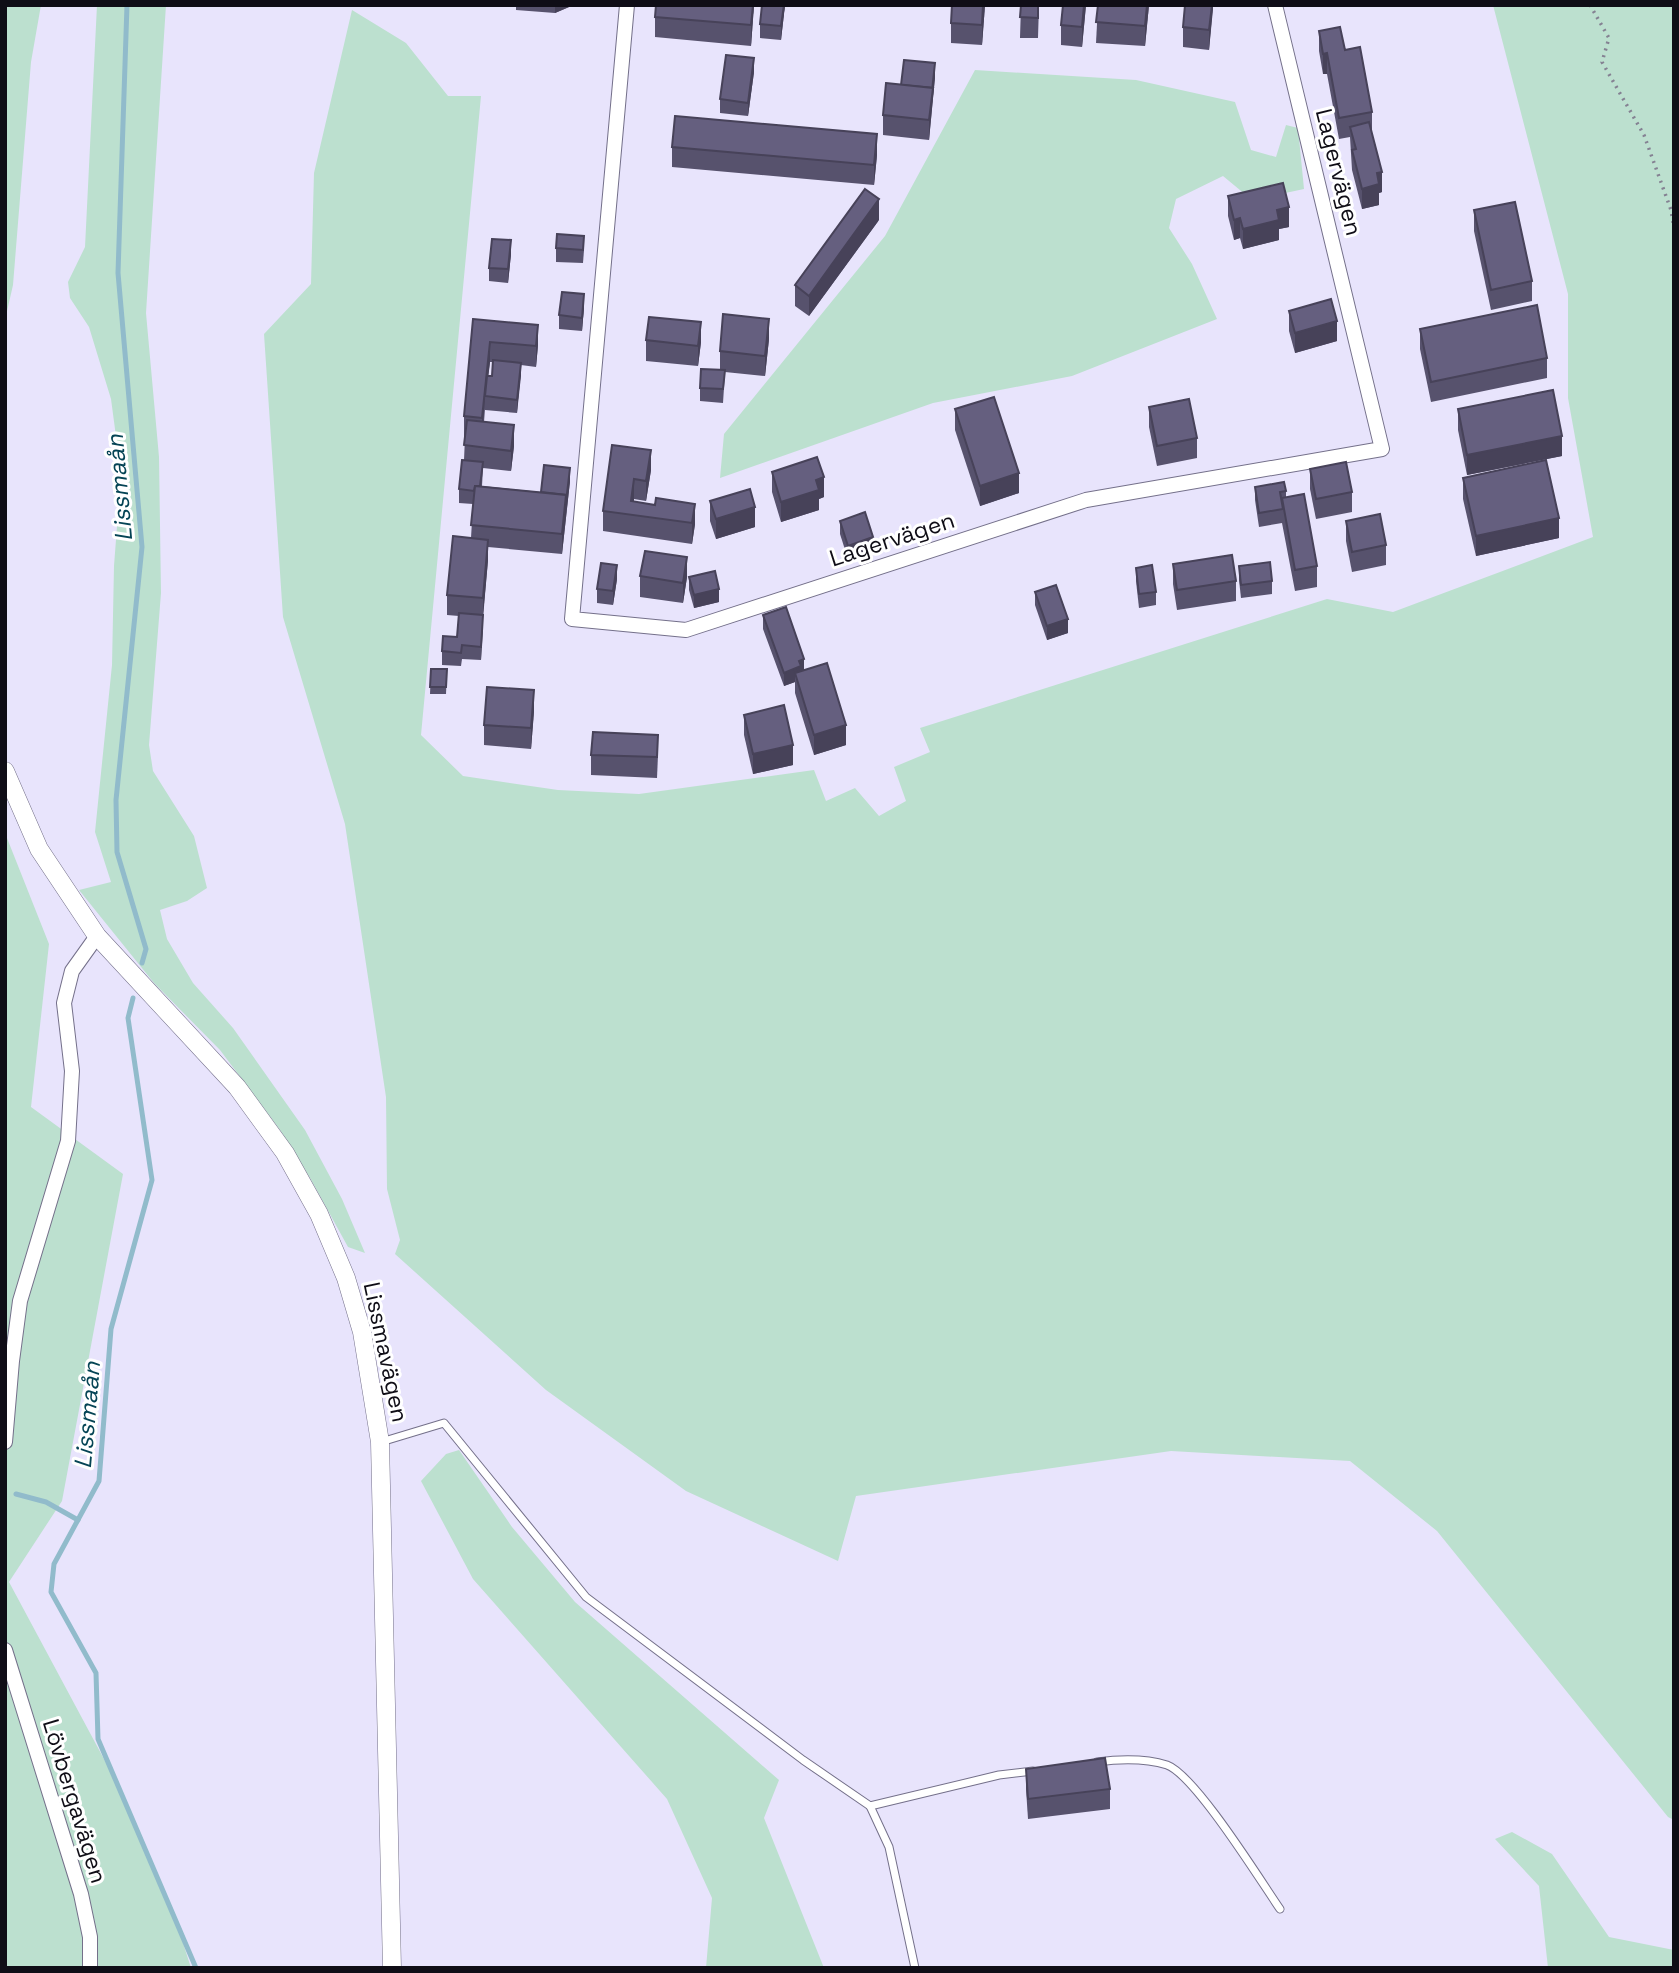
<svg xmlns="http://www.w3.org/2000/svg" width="1679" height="1973" font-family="'Space Grotesk',sans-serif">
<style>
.green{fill:#bce0cf}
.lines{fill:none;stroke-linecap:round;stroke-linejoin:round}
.stream{stroke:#91bbcb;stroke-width:5}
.service-casing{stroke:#74708a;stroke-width:9}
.minor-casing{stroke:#74708a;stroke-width:16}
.tertiary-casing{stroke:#74708a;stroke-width:19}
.path{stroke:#848192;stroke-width:3.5;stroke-dasharray:2 5;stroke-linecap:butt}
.service{stroke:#fff;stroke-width:7}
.minor{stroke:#fff;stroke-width:14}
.tertiary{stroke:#fff;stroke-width:18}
.wall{fill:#57526d;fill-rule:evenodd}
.shaded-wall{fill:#474259}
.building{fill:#655f7f;stroke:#474259;stroke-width:2}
.labels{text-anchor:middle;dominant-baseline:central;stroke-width:6;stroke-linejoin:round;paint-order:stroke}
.street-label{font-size:23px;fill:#0f0d16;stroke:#fff}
.water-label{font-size:24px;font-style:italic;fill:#054455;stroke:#fff}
</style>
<rect width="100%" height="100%" fill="#e8e4fc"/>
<g class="green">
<path d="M5,5h36l-10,57 -18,223 -8,35z"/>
<path d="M97,5h69l-20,308 13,144 2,136 -12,152 4,26 41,65 13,52 -20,13 -27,9 7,29 26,44 40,45 72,102 37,69 23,54 -17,-6 -38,-69 -30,-48 -60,-80 -66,-67 -75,-93 32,-8 -16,-50 17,-167 2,-99 7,-92 -10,-75 -22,-72 -19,-29 -2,-16 17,-35z"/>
<path d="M1493,5h181v1815l-6,-3 -231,-286 -87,-70 -179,-10 -315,45 -18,65 -152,-70 -140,-101 -151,-136 5,-14 -13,-51 -1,-92 -41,-273 -62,-207 -19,-283 47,-50 3,-111 38,-163 54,33 42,53h33l-60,639 42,41 95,14 81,4 175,-24 12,31 29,-13 24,28 27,-15 -12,-34 36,-15 -10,-24 407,-129 66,13 200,-75 -25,-139v-104z"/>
<path d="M975,70l161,10 99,22 16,48 25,7 10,-32 12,3 6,61 -52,11 -29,-24 -47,23 -7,29 23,36 25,55 -145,57 -139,27 -213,75 4,-44 161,-198z"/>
<path d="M5,833l44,111 -18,163 92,67 -61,327 -53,81 103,192 59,131 20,63h-186z"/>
<path d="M459,1450l53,77 63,75 204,178 -15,38 60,150h-118l6,-70 -45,-99 -194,-220 -52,-98 25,-27z"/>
<path d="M1512,1832l40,22 57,83 65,13v18h-126l-9,-82 -44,-47z"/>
</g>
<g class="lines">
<g class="stream">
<path d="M127,5l-9,268 24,274 -26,253 1,52 29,97 -4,14"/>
<path d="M133,998l-5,20 24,162 -41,149 -12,152 -45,83 -3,28 45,81 2,66 98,229"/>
<path d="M16,1494l30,8 32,18"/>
</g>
<g class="service-casing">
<g id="service">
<path d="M381,1442l63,-19 142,174 217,163 67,46 129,-31 34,-4"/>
<path d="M1097,1762c23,-3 47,-4 70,3 28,10 93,115 113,144"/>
<path d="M870,1806l19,41 26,121"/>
</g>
</g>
<g class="minor-casing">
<g id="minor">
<path d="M627,5l-55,614 114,11 400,-130 296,-51 -107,-444"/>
<path d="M5,1442l7,-81 8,-60 48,-160 4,-70 -8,-68 8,-32 25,-35"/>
<path d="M5,1650l76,244 9,43v31"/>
</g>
</g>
<g class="tertiary-casing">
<path id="tertiary" d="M5,771l34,78 58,87 140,151 48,66 34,61 27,64 16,54 18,110 12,526"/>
</g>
<path class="path" d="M1590,5l19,33 -7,24 42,73 27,75 3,18"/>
<use href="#service" class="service"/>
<use href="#minor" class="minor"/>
<use href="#tertiary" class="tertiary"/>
</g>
<g class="wall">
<path d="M508,5h62l-1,2 -14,6 -39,-3v-3l-8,-1z"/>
<path d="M754,5l-3,41 -96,-9v-20z"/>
<path d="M762,5h23l-4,35 -21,-2v-14z"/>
<path d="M985,5l-3,40 -31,-2v-20z"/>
<path d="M1021,5h18l-1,33h-18z"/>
<path d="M1086,5l-4,42 -21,-2v-20z"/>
<path d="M1098,5h51l-4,41 -49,-3z"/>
<path d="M1213,5l-4,45 -26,-3v-20z"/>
<path d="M1319,31l26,19 27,62v21l10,59 -3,1v12l-17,4 -10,-39 -2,-33 -11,2 -12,-65h-4l-4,-23z"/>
<path d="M754,72l-6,44 -28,-3v-14z"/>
<path d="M935,77l-6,63 -46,-5v-20l18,-30z"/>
<path d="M672,147l205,8 -3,30 -202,-18z"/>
<path d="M1228,196l61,31 -10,2v11l-36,9 -3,-11 -6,2 -6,-24z"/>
<path d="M1474,210l58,71v20l-41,9 -17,-79z"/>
<path d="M879,220l-70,96 -14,-10v-21z"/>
<path d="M556,248l28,2 -1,13 -27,-1z"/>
<path d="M511,254l-3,29 -19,-2v-13z"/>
<path d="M584,307l-2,24 -23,-2v-14z"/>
<path d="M1289,311l48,30 -42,12 -6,-22z"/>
<path d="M473,319l65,26 -2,22 -15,-2 -4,48 -32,-3v-1l-1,13 30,24 -3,25 -28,-3 -1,18 59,6 29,-11 -8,73 -74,-7v13l-5,55 -2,45 -19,-1 -1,7 -19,-1v-14l15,-14 2,-21 -12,-1v-20l24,-57 2,-34 -14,-1v-14l5,-29 1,-23h-1v-21zM490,362h3l-1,14h-4z"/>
<path d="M1420,329l127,29v20l-116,24 -11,-53z"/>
<path d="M769,339l-4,37 -40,-4 -2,31 -23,-2v-13l20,-18v-19z"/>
<path d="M646,340l55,2 -3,24 -52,-5z"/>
<path d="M1149,407l48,31v20l-40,8 -8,-39z"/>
<path d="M955,409l64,84 -39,13 -25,-76z"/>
<path d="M1458,409l104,47 -95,19 -9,-45z"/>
<path d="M612,445l39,25 -5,31 -12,-2v3l61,22 -3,20 -89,-13v-20z"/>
<path d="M1310,469l42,23v20l-36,7 -6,-30z"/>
<path d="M772,472l52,25 -5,2v11l-38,12 -9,-30z"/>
<path d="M1463,478l96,60 -83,18 -13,-57z"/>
<path d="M1255,487l31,4v7l31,68v21l-22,4 -13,-68 -23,4 -4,-27z"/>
<path d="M710,501l45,26 -39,12 -6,-18z"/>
<path d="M840,521l33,30 -25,8 -8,-25z"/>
<path d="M1346,521l40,24v20l-34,7 -6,-31z"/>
<path d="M1173,564l63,17v20l-59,9 -4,-26z"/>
<path d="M1239,566l33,15v13l-31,4 -2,-18z"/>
<path d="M1136,568l20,24v13l-17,3 -3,-27z"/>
<path d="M640,576l47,1 -4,26 -43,-6z"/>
<path d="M689,577l30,25 -25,6 -5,-18z"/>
<path d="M617,579l-4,26 -16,-2v-14z"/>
<path d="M1035,592l33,41 -21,7 -12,-35z"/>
<path d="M763,615l41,55 42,75 -32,10 -19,-62v-11l-11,4 -21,-57z"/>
<path d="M431,669h16l-1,25h-16z"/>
<path d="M534,711l-3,38 -47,-4v-20z"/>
<path d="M744,715l49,50 -40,9 -9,-39z"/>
<path d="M591,755h67l-1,23 -66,-3z"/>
<path d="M1026,1769l84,20v20l-82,10 -2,-30z"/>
</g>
<g class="shaded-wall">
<path d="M555,5h15l-1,2 -14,6z"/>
<path d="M753,5h1l-3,41v-21z"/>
<path d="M784,5h1l-4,35v-14z"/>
<path d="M983,5h2l-3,40v-20z"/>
<path d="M1084,5h2l-4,42v-20z"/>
<path d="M1147,5h2l-4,41v-20z"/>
<path d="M1212,5h1v4l-4,41v-20z"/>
<path d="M1327,53v21h-4v-20z"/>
<path d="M754,58v14l-6,44v-13z"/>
<path d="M935,63v14l-6,63v-20z"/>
<path d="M877,134v21l-3,30v-20z"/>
<path d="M1382,172v20l-3,1v12l-17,4v-20l15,-16z"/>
<path d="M879,199v21l-70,96v-20z"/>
<path d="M1289,207v20l-10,2v11l-36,9v-20l34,-19z"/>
<path d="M1240,218v20l-6,2v-20z"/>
<path d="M511,240v14l-3,29v-14z"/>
<path d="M584,294v13l-2,24v-13z"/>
<path d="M769,319v20l-4,37v-20z"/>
<path d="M1337,321v20l-42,12v-20z"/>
<path d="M701,322v20l-3,24v-20z"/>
<path d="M538,325v20l-2,22v-21z"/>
<path d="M490,342v20l-4,35 -1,-1 -3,42v-20z"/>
<path d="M521,363v13l-4,37v-13z"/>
<path d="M514,425v21l-3,25v-20z"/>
<path d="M1562,436v20l-95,19v-20z"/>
<path d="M651,450v20l-5,31v-20z"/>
<path d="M570,468v13l-8,73v-20z"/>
<path d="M1019,473v20l-39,13v-20z"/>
<path d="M824,477v20l-5,2v11l-38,12v-20l35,-22z"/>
<path d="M634,479v20l-2,16 -1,-14z"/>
<path d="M695,504v20l-3,20v-21z"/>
<path d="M755,507v20l-39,12v-20z"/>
<path d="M1559,518v20l-83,18v-20z"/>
<path d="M873,537v14l-25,8v-13z"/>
<path d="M488,540v20l-5,58v-20z"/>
<path d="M687,557v20l-4,26v-20z"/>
<path d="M617,565v14l-4,26v-14z"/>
<path d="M719,589v13l-25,6v-13z"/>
<path d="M483,615v13l-2,32v-13z"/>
<path d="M1068,619v14l-21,7v-14z"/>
<path d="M804,659v14h-9v9l-11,4v-13l15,-12z"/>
<path d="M534,690v21l-3,38v-21z"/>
<path d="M846,725v20l-32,10v-20z"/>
<path d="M793,745v20l-40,9v-20z"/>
</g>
<g class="building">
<path d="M656,5h97l-2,20 -96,-8z"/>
<path d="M762,5h22l-3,21 -21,-2z"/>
<path d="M952,5h31l-1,20 -31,-2z"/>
<path d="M1021,5h17v13l-18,-1z"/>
<path d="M1063,5h21l-2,22 -21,-2z"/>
<path d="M1098,5h49l-2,21 -49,-4z"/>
<path d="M1185,5h27l-3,25 -26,-3z"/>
<path d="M1340,27l5,23 15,-3 12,65 -33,6 -12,-65 -4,1 -4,-23z"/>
<path d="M726,55l28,3 -6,45 -28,-4z"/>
<path d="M904,60l31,3 -3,28 1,-3 -32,-3z"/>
<path d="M886,83l47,5 -4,32 -46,-5z"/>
<path d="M675,116l202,18 -3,31 -202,-18z"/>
<path d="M1369,122l13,50 -5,1 2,11 -17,5 -10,-39 4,-1 -6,-22z"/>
<path d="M1283,183l6,24 -12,3 2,10 -36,9 -3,-11 -6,2 -6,-24z"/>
<path d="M865,189l14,10 -70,97 -14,-11z"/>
<path d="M1515,202l17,79 -41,9 -17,-80z"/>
<path d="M557,234l27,2 -1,14 -27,-2z"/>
<path d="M492,239l19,1 -3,29 -19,-1z"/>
<path d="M562,292l22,2 -2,24 -23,-3z"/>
<path d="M1331,299l6,22 -42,12 -6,-22z"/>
<path d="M1537,305l10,53 -116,24 -11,-53z"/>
<path d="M723,314l46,5 -4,37 -45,-5z"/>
<path d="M649,317l52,5 -3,24 -52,-6z"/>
<path d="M473,319l65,6 -2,21 -46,-4 -8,76 -18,-2z"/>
<path d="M493,360l28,3 -4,37 -32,-4 2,-20h5z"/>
<path d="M701,369l24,1 -2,19 -23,-1z"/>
<path d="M1553,390l9,46 -95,19 -9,-46z"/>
<path d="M994,397l25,76 -39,13 -25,-77z"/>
<path d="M1189,399l8,39 -40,8 -8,-39z"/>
<path d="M467,420l47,5 -3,26 -47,-6z"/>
<path d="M612,445l39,5 -5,31 -12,-2 -3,22 24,4 1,-7 39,6 -3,19 -89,-12z"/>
<path d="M817,457l7,20 -8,3 3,10 -38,12 -9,-30z"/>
<path d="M462,460l21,2 -3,24h-5l-1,5 -15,-2z"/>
<path d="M1546,460l13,58 -83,18 -13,-58z"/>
<path d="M1346,462l6,30 -36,7 -6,-30z"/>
<path d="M544,465l26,3 -4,34v-7l-25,-3z"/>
<path d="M1284,482l2,9 -6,1 3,17 -24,4 -4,-26z"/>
<path d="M475,486l91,9 -4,39 -91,-9z"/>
<path d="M750,489l5,18 -39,12 -6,-18z"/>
<path d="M1304,494l13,72 -22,4 -13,-72z"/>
<path d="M865,512l8,25 -25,9 -8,-25z"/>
<path d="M1380,514l6,31 -34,7 -6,-31z"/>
<path d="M453,536l35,4 -5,58 -36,-3z"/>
<path d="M645,551l42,6 -4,26 -43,-7z"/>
<path d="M1232,555l4,26 -59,9 -4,-26z"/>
<path d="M1270,562l2,19 -31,4 -2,-19z"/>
<path d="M601,563l16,2 -4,26 -16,-2z"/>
<path d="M1152,565l4,27 -17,2 -3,-26z"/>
<path d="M715,571l4,18 -25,6 -5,-18z"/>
<path d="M1056,585l12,34 -21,7 -12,-34z"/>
<path d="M786,607l18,52 -5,2 2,5 -17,7 -21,-58z"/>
<path d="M459,613l24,2 -2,32 -19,-2 -1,8 -19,-2 1,-15 14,1z"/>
<path d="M827,663l19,62 -32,10 -19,-62z"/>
<path d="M431,669h16l-1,18h-16z"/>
<path d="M487,687l47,3 -3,38 -47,-3z"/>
<path d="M784,705l9,40 -40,9 -9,-39z"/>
<path d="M593,732l65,3 -1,22 -66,-2z"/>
<path d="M1105,1758l5,31 -82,10 -2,-30z"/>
</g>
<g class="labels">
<g class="street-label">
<text transform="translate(1339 172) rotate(76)">Lagervägen</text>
<text transform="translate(892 539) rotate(-18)">Lagervägen</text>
<text transform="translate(386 1352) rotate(78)">Lissmavägen</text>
<text transform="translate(75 1801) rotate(73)">Lövbergavägen</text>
</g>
<g class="water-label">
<text transform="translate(119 488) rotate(-95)">Lissmaån</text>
<text transform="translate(87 1415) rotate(-85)">Lissmaån</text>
</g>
</g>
<rect width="1679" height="1973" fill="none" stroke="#0f0d16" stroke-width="14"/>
</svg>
